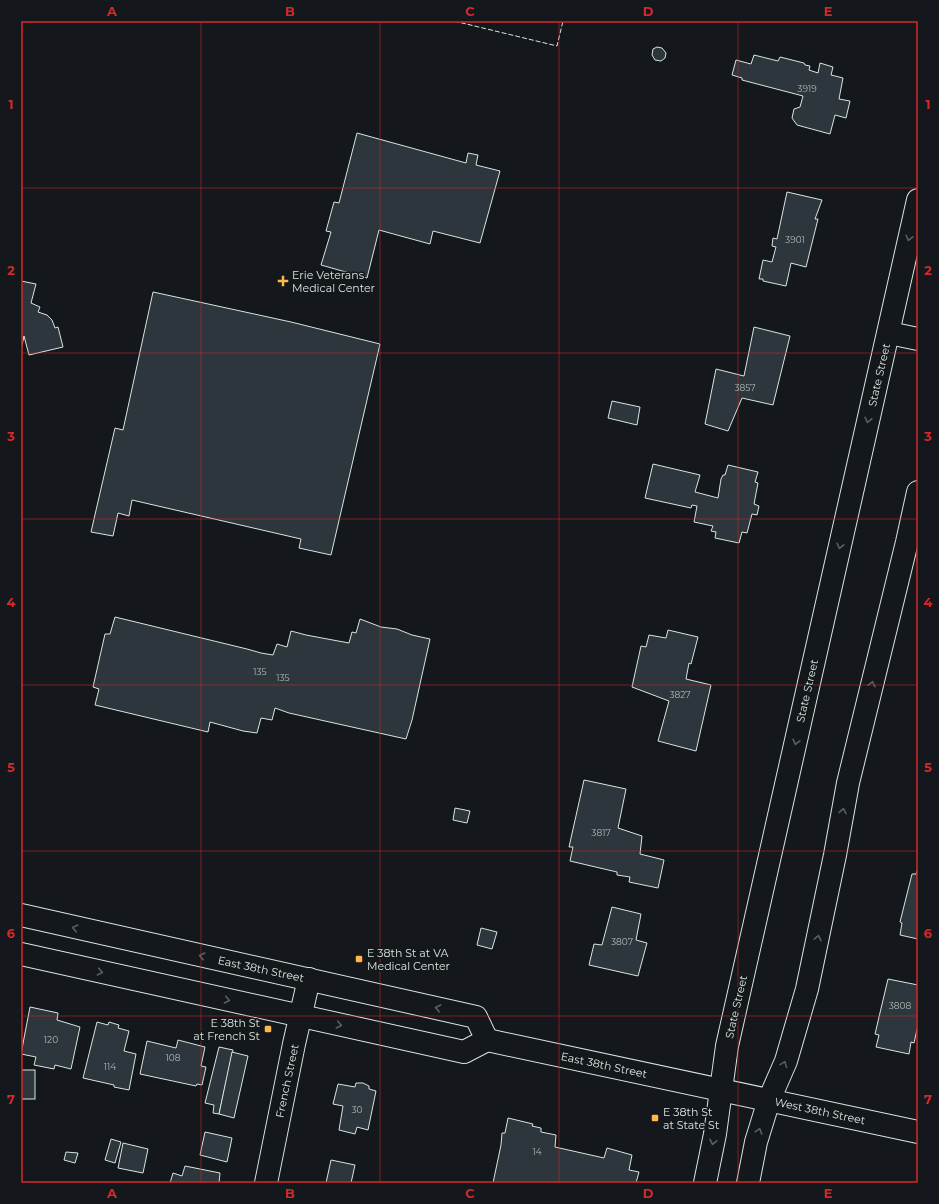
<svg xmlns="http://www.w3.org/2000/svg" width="939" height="1204" font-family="Montserrat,sans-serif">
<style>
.building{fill:#2c363c;stroke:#d8e6dc}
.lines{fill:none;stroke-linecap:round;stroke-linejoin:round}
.street-casing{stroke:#d8e6dc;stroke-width:24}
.secondary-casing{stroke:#d8e6dc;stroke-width:24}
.street{stroke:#14181c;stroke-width:22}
.secondary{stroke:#14181c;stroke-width:22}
.fence{stroke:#d8e6dc;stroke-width:1;stroke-dasharray:5 2;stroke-linecap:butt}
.oneway{stroke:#59605f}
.grid{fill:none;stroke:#d62828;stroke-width:1;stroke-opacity:0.55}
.poi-dot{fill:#ffb74d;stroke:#14181c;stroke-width:1.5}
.labels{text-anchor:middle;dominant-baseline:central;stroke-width:3;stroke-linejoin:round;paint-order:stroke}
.number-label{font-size:9px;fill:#adbab4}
.poi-label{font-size:11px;fill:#d8e6dc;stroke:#14181c;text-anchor:start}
.street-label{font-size:11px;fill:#d8e6dc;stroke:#14181c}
.neatline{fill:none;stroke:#d62828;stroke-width:1.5}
.grid-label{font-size:13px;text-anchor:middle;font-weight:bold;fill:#d62828}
</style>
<rect width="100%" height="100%" fill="#14181c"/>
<g class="building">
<path d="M657,47l5,1 4,5 -1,5 -4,3 -6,-1 -3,-5 1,-6z"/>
<path d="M754,55l24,6 2,-4 24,6 1,2 5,1 -1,4 9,3 2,-10 13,4 -2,8 12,3 -4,21 11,2 -4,17 -11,-3 -5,19 -33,-9 -5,-7 2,-9 6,-2 3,-11 -61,-16v-2l-10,-3 4,-15 15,4z"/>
<path d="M357,133l109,30 2,-10 10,2 -2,10 24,6 -20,72 -47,-12 -3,13 -51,-14 -12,48 -46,-13 10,-33 -5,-1 8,-29 5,1z"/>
<path d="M787,192l35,8 -7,19h3l-12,48 -15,-4 -5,23 -23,-5v-2h-4l4,-19 9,2 4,-15 -4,-1 1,-8 4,1z"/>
<path d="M21,281l15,3 -5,19 9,4 -2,5 9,3 5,5 3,8 3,-1 5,20 -34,8 -5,-19 -3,14z"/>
<path d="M153,292l138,30 89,22 -49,211 -32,-7 2,-9 -169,-39 -3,16 -11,-3 -5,23 -22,-4 24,-104 8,2z"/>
<path d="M754,327l36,9 -17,69 -31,-7 -14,33 -23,-7 11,-55 28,7z"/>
<path d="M612,401l28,6 -3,18 -29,-7z"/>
<path d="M653,464l47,11 -5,17 23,6 3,-19 2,-4h2l3,-10 30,7 -3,10 3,1 -4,21 5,2 -2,9 -5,-1 -5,19 -5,-1 -3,11 -24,-5 1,-6 -5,-1 2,-5 -19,-4 3,-16 -5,-1 -1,3 -46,-10z"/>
<path d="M115,617l132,32 14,4 12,2 4,-11 10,3 4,-16 15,4 43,8 3,-11 4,1 4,-14 21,8 16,2 15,6 18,4 -18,81 -6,19 -117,-26 -14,-5 -3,12 -11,-2 -4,15 -14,-2 -33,-9 -2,10 -113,-27 4,-16 -6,-2 12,-53h5z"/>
<path d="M668,630l30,7 -7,27 -2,-1 -3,16 25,6 -15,66 -38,-10 11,-40 -37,-14 9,-41 5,1 3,-12 17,3z"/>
<path d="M584,780l42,9 -8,39 24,8 -2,18 24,6 -6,28 -29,-6 1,-5 -13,-2v-3l-47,-11 3,-14h-4z"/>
<path d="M455,808l15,3 -3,12 -14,-3z"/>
<path d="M918,868v71l-18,-4 2,-12 -2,-1 12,-48h4z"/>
<path d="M612,907l29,7 -5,26 11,3 -9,33 -49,-11 5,-21 8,1z"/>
<path d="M481,928l16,4 -5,17 -15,-4z"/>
<path d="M888,979l30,6v40l-4,18 -3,-1 -2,12 -33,-7 3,-12 -4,-1z"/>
<path d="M30,1007l28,6 -1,7 23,7 -9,42 -16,-4 -1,4 -20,-4 2,-8 -15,-3z"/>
<path d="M97,1022l11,3 1,-3 10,3 -1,3 11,3 -5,20 12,3 -7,36 -15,-3v-2l-31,-7z"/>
<path d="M178,1040l27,7 -4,19 5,1 -4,18 -5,-1 -1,2 -56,-12 7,-33 29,7z"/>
<path d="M219,1047l14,3 -14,64 -6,-1 1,-8 -9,-2z"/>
<path d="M232,1052l16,4 -14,62 -15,-4z"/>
<rect x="21" y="1070" width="14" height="29"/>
<path d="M356,1083h7l6,3v3l7,2 -8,39 -11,-3 -2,7 -16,-4 4,-24 -10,-2 5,-20 17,3z"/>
<path d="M508,1118l25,6 -1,2 9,2v4l15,3 -1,12 49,11 3,-10 25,7 -3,15 10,2 -3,11h-143l8,-38 1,-12h3z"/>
<path d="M205,1132l27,6 -5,24 -27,-7z"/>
<path d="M111,1139l10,3 -6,21 -10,-3z"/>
<path d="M123,1143l25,6 -5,24 -25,-5z"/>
<path d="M66,1152l12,1 -3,10 -11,-3z"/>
<path d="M331,1160l24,5 -4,18h-25z"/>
<path d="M185,1166l35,7 -1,10h-49l3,-10 9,3z"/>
</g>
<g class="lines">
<g class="street-casing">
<g id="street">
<path d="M889,333l29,6"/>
<path d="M721,1090l6,-44 191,-846"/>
<path d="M769,1100l17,-39 21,-72 28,-134 13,-72 59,-241 11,-50"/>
<path d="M266,1183l28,-139 15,-65"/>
</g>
</g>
<g class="secondary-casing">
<g id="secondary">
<path d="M21,915l455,102 11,23 -23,12 -443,-98"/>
<path d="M487,1040l431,92"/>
<path d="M705,1183l10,-49 6,-44"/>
<path d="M748,1183l8,-41 13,-42"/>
</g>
</g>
<use href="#street" class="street"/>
<use href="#secondary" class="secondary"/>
<path class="fence" d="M454,21l103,25 6,-25"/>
</g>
<defs><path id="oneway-chevron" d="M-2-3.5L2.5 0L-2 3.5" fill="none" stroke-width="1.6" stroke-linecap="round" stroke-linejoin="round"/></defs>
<g class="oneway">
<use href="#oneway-chevron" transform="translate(909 238) rotate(103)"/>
<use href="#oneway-chevron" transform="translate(868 420) rotate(103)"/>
<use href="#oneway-chevron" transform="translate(840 546) rotate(103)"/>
<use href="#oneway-chevron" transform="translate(872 684) rotate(-77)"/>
<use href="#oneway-chevron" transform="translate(796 742) rotate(103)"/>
<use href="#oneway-chevron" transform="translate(843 811) rotate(-80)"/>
<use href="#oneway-chevron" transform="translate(75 928) rotate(-167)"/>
<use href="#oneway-chevron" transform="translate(818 938) rotate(-78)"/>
<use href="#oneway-chevron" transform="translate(202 956) rotate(-167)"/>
<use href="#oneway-chevron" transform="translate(100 972) rotate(12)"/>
<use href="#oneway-chevron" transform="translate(227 1000) rotate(12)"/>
<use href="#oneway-chevron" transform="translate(438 1008) rotate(-167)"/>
<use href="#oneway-chevron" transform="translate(339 1025) rotate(13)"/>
<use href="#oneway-chevron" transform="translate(784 1064) rotate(-69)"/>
<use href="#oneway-chevron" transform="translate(759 1131) rotate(-73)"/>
<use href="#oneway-chevron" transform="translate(713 1142) rotate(102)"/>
</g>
<path class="grid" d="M201,21v1162M380,21v1162M559,21v1162M738,21v1162M21,188h897M21,353h897M21,519h897M21,685h897M21,851h897M21,1016h897"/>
<g class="poi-dot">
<path d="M281 275h4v4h4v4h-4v4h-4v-4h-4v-4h4z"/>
<rect x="355" y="955" width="8" height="8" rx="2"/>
<rect x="264" y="1025" width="8" height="8" rx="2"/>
<rect x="651" y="1114" width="8" height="8" rx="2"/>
</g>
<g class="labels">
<g class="number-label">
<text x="807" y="88">3919</text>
<text x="795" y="239">3901</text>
<text x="745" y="387">3857</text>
<text x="260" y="671">135</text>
<text x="283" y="677">135</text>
<text x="680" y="694">3827</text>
<text x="601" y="832">3817</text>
<text x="622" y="941">3807</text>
<text x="900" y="1005">3808</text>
<text x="51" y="1039">120</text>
<text x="173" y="1057">108</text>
<text x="110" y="1066">114</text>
<text x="357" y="1109">30</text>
<text x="537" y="1151">14</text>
</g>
<g class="poi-label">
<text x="292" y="275">Erie Veterans<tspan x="292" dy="13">Medical Center</tspan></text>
<text x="367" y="953">E 38th St at VA<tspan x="367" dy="13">Medical Center</tspan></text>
<text x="260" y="1023" text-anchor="end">E 38th St<tspan x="260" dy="13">at French St</tspan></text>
<text x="663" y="1112">E 38th St<tspan x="663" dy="13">at State St</tspan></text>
</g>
<g class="street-label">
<text transform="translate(879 375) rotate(-77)">State Street</text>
<text transform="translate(807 691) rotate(-77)">State Street</text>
<text transform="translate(261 969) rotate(12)">East 38th Street</text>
<text transform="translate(736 1007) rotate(-77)">State Street</text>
<text transform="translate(604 1065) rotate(12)">East 38th Street</text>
<text transform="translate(287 1081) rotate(-78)">French Street</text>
<text transform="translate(820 1111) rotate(12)">West 38th Street</text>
</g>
</g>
<rect width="939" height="1204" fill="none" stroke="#14181c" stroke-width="44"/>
<rect x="22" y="22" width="895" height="1160" class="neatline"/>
<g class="grid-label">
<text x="112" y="16">A</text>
<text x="290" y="16">B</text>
<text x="470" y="16">C</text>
<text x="648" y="16">D</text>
<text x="828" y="16">E</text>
<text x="11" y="109">1</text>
<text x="928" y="109">1</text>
<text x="11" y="275">2</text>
<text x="928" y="275">2</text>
<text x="11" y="441">3</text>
<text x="928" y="441">3</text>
<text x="11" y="607">4</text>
<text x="928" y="607">4</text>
<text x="11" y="772">5</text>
<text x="928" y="772">5</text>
<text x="11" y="938">6</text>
<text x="928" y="938">6</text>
<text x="11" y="1104">7</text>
<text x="928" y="1104">7</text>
<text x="112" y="1198">A</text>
<text x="290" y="1198">B</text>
<text x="470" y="1198">C</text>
<text x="648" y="1198">D</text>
<text x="828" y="1198">E</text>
</g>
</svg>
